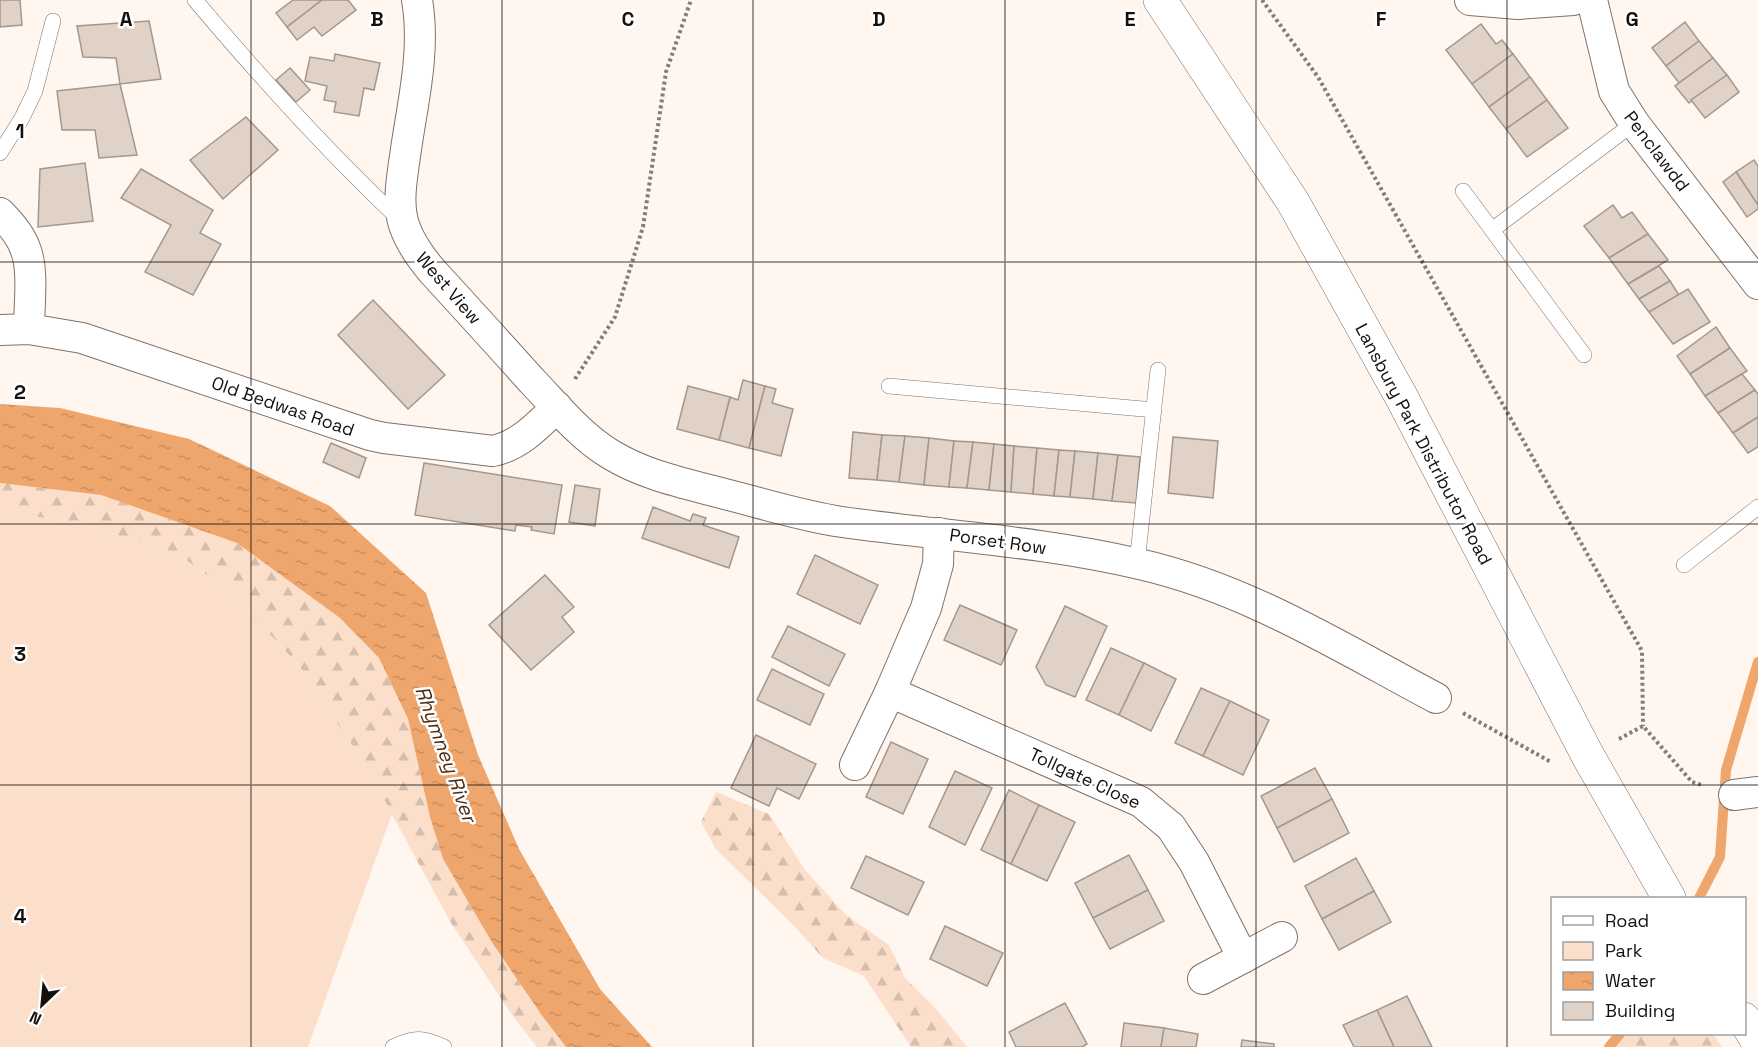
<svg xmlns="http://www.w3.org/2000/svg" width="1758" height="1047" font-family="'Space Grotesk',sans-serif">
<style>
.forest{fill:url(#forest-firs)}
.park{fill:#fbdfcb}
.water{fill:url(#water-ripples)}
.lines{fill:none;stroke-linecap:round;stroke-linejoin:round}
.stream{stroke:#efa66d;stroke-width:10}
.building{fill:#e0d2c7;stroke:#a4978d;stroke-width:1.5}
.service-casing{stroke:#7f7269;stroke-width:16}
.minor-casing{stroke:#7f7269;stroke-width:32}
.tertiary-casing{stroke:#7f7269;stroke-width:34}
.path{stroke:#837c77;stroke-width:4;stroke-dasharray:3 3;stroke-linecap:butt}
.service{stroke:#fff;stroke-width:15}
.minor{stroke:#fff;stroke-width:30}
.tertiary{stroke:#fff;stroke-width:33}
.grid{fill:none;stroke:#15100c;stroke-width:1.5;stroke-opacity:0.55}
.labels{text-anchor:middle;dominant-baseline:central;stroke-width:5;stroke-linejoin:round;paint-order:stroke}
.street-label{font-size:18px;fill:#15100c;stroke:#fff}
.water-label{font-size:20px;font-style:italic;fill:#4d2f17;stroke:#fff}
.grid-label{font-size:20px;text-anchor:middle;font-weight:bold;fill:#15100c;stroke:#fff;stroke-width:5;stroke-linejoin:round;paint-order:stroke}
</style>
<defs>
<pattern id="forest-firs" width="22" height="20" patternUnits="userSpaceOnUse" patternTransform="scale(1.5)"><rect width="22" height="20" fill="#fbdfcb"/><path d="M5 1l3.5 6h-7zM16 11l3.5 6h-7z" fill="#d6bead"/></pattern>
<pattern id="water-ripples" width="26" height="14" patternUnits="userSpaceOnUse" patternTransform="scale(1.5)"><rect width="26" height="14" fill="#efa66d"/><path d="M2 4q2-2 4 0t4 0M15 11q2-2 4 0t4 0" fill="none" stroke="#cc8e5d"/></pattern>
</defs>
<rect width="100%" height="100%" fill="#fff6f0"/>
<g class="forest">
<path d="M0,483l101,12 136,48 103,75 39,40 29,61 22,98 13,42 50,85 50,73 23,30h-29l-25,-32 -61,-92 -87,-160 -65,-97 -66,-72 -50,-36 -95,-33 -88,-14z"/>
<path d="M716,792l53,22 36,56 41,45 43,30 16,33 32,32 30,37h-56l-47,-71 -41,-18 -27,-30 -81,-80 -14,-26z"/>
<path d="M1620,1034h93l9,13h-113z"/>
</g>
<path class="park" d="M0,511l88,14 95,33 50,36 66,72 65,97 28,51 -84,233h-308z"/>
<path class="water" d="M0,404l60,4 129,31 141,67 96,87 52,162 41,94 81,140 52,58h-86l-23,-30 -50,-73 -50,-85 -13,-42 -22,-98 -29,-61 -39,-40 -103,-75 -136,-48 -101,-12z"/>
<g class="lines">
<g class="stream">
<path d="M1699,898l21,-41 6,-87 32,-108"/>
<path d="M1609,1047l11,-13"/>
</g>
</g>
<g class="building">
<path d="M0,0h20l2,25 -22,2z"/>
<path d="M293,0h29l-35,27 -11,-14z"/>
<path d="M322,0h26l8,10 -34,26 -8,-9 -17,13 -10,-13z"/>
<path d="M149,21l12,58 -41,5 -4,-26 -33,-1 -6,-31z"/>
<path d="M1685,22l14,19 -33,25 -14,-18z"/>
<path d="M1481,24l15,20 6,-4 11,14 -41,30 -26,-34z"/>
<path d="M1699,41l14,17 -34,25 -13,-17z"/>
<path d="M335,54l45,9 -6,27 -10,-2 -5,28 -25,-4 2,-10 -12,-2 3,-14 -22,-5 5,-24 24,4z"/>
<path d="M1513,54l17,23 -41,30 -17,-23z"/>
<path d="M1713,58l14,17 -38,28 -14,-17z"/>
<path d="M290,68l20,22 -14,12 -20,-22z"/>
<path d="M1727,75l12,17 -34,26 -14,-18z"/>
<path d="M1530,77l17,23 -41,29 -17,-22z"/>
<path d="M120,84l17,71 -38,3 -4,-28h-33l-5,-39z"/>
<path d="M1547,100l21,28 -41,29 -21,-28z"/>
<path d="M246,117l32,33 -55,49 -33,-39z"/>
<path d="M1754,160l4,6v39l-22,-33z"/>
<path d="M85,163l8,58 -55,6 2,-58z"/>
<path d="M141,169l72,41 -13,23 21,11 -28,51 -48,-23 26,-47 -50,-27z"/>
<path d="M1736,172l22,33v4l-11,8 -24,-35z"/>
<path d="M1613,205l9,13 10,-6 16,22 -39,24 -25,-32z"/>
<path d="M1648,234l20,26 -40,24 -19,-26z"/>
<path d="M1659,266l11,15 -31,18 -11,-15z"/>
<path d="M1670,281l9,14 -30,17 -10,-13z"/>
<path d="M1688,289l22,33 -37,22 -24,-32z"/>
<path d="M373,300l72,75 -37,34 -70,-74z"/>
<path d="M1716,327l14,21 -40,26 -13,-18z"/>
<path d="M1730,348l17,23 -42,25 -15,-22z"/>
<path d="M1742,374l13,16 -37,23 -13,-17z"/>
<path d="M743,380l22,6 -16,62 -30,-8 11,-43 8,3z"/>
<path d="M688,386l42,11 -11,43 -42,-11z"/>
<path d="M765,386l11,3 -4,14 21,6 -12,47 -32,-8z"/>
<path d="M1755,390l3,4v23l-25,16 -15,-20z"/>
<path d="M1758,417v30l-10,6 -15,-20z"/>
<path d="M853,432l29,3 -5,45 -28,-2z"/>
<path d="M882,435l23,1 -6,46 -22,-2z"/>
<path d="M905,436l24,2 -5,47 -25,-3z"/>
<path d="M1173,437l45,4 -5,57 -45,-5z"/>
<path d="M929,438l25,3 -5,46 -25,-2z"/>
<path d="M954,441l19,1 -6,46 -18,-1z"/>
<path d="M973,442l21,2 -5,46 -22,-2z"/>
<path d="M331,443l35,15 -7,20 -36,-16z"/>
<path d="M994,444l20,2 -3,46 -22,-2z"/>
<path d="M1014,446l23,2 -4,46 -22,-2z"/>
<path d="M1037,448l22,2 -5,46 -21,-2z"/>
<path d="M1059,450l16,1 -5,46 -16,-1z"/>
<path d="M1075,451l23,2 -5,46 -23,-2z"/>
<path d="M1098,453l20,2 -6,46 -19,-2z"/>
<path d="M1118,455l22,2 -4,46 -24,-2z"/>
<path d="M424,463l138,22 -8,49 -23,-4 1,-3 -16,-2 -1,6 -100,-16z"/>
<path d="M575,485l25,4 -5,37 -26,-4z"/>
<path d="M653,507l37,14 3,-7 13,4 -3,7 36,12 -10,31 -87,-30z"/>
<path d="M815,555l63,30 -18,39 -63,-30z"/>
<path d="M545,575l29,32 -12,10 12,15 -43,38 -42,-45z"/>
<path d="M960,605l57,25 -16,35 -57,-25z"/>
<path d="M1065,606l42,20 -32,71 -29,-12 -10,-18z"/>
<path d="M788,626l57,28 -16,32 -57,-29z"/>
<path d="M1111,648l33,15 -25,52 -33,-15z"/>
<path d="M1144,663l32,16 -25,52 -32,-16z"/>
<path d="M772,669l52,25 -14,31 -53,-25z"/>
<path d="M1201,688l29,13 -27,55 -28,-13z"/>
<path d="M1230,701l39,19 -26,55 -40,-19z"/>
<path d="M756,735l60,29 -17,35 -22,-11 -8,18 -38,-18z"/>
<path d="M891,742l37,17 -25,55 -37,-17z"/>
<path d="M1315,768l17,31 -55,29 -16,-32z"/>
<path d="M955,771l37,17 -27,57 -36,-18z"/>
<path d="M1009,790l30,15 -28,59 -30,-14z"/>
<path d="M1332,799l17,34 -55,29 -17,-34z"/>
<path d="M1039,805l36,17 -28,59 -36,-17z"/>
<path d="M1129,855l19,35 -55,28 -18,-35z"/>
<path d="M866,856l58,26 -16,33 -57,-27z"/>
<path d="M1356,858l18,33 -52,28 -17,-33z"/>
<path d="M1148,890l16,31 -54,28 -17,-31z"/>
<path d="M1374,891l17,31 -52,28 -17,-31z"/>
<path d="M945,926l58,27 -16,33 -57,-27z"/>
<path d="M1407,996l25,51h-38l-17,-37z"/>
<path d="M1065,1003l22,41 -5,3h-66l-7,-15z"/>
<path d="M1377,1010l17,37h-40l-11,-22z"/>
<path d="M1124,1023l40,5 -3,19h-40z"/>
<path d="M1164,1028l34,6 -2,13h-35z"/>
<path d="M1242,1040l32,4v3h-33z"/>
</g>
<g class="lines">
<g class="service-casing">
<g id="service">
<path d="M195,0c64,76 132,151 204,219"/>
<path d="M0,153l22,-35 13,-27 18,-70"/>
<path d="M1463,191l29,39"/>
<path d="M1584,355l-92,-125 142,-107"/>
<path d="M889,386l265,24"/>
<path d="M1137,563l21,-193"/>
<path d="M1684,565l74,-58"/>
<path d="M393,1047c21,-10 30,-10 51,0"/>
</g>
</g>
<g class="minor-casing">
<g id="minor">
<path d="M417,0c9,52 -5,105 -12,156 -3,22 -8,47 -1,69 6,18 17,33 29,47 33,36 66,72 99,109 24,25 48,55 78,73 34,21 73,29 111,39 40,10 80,23 121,29 99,14 199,19 297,42 107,24 201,83 297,134"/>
<path d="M1470,0l48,4 55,-4"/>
<path d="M1592,0l22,91 20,32 124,161"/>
<path d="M0,213c10,10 20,21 25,35 9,20 4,58 4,81"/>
<path d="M0,330l29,-1 53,9 288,97 14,3 109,13c27,-6 44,-25 64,-44"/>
<path d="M890,692l251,110 30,25 23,35 49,96"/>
<path d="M855,765l35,-73 36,-84 12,-44 1,-31"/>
<path d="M1734,795l24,-3"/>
<path d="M1203,979l79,-42"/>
</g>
</g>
<g class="tertiary-casing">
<g id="tertiary">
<path d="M1160,0l133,202 109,196 186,358 81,142"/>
<path d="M1744,1019l14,23"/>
</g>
</g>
<g class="path">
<path d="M1262,0l56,77 324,574 1,75"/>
<path d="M575,379l40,-62 28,-90 23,-155 25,-72"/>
<path d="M1463,713l88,49"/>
<path d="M1619,739l24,-13 49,56 10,3"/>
</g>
<use href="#service" class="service"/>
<use href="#minor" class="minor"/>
<use href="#tertiary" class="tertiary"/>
</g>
<path class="grid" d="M251,0v1047M502,0v1047M753,0v1047M1005,0v1047M1256,0v1047M1507,0v1047M0,262h1758M0,524h1758M0,785h1758"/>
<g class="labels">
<g class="street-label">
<text transform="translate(1657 151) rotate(53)">Penclawdd</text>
<text transform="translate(449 288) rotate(49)">West View</text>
<text transform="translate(283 406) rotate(19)">Old Bedwas Road</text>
<text transform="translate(1424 444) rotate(62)">Lansbury Park Distributor Road</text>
<text transform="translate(998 541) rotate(8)">Porset Row</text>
<text transform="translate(1085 778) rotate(25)">Tollgate Close</text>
</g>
<g class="water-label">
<text transform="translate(446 754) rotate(70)">Rhymney River</text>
</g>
</g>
<g class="grid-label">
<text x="126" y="26">A</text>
<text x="377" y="26">B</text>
<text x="628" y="26">C</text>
<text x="879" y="26">D</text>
<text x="1130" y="26">E</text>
<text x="1381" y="26">F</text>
<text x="1632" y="26">G</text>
<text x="20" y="138">1</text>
<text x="20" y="399">2</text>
<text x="20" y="661">3</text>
<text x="20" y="923">4</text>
</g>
<rect x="1551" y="897" width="195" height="138" fill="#ffffff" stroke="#a19f9e" stroke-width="1.5"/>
<rect x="1563" y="916" width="30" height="9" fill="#ffffff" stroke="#a19f9e" stroke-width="1.5"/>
<text x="1605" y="927" font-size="18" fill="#15100c">Road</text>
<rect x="1563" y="942" width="30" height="18" fill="#fbdfcb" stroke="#a19f9e" stroke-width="1.5"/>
<text x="1605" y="957" font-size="18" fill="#15100c">Park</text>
<rect x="1563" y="972" width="30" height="18" fill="url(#water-ripples)" stroke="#a19f9e" stroke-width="1.5"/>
<text x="1605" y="987" font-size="18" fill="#15100c">Water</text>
<rect x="1563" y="1002" width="30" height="18" fill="#e0d2c7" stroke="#a19f9e" stroke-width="1.5"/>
<text x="1605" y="1017" font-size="18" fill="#15100c">Building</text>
<g transform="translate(42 1005) rotate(206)" stroke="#ffffff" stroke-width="4.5" paint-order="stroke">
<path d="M0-4.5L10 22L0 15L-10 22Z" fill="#15100c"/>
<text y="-9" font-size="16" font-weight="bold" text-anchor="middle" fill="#15100c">N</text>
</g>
</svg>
